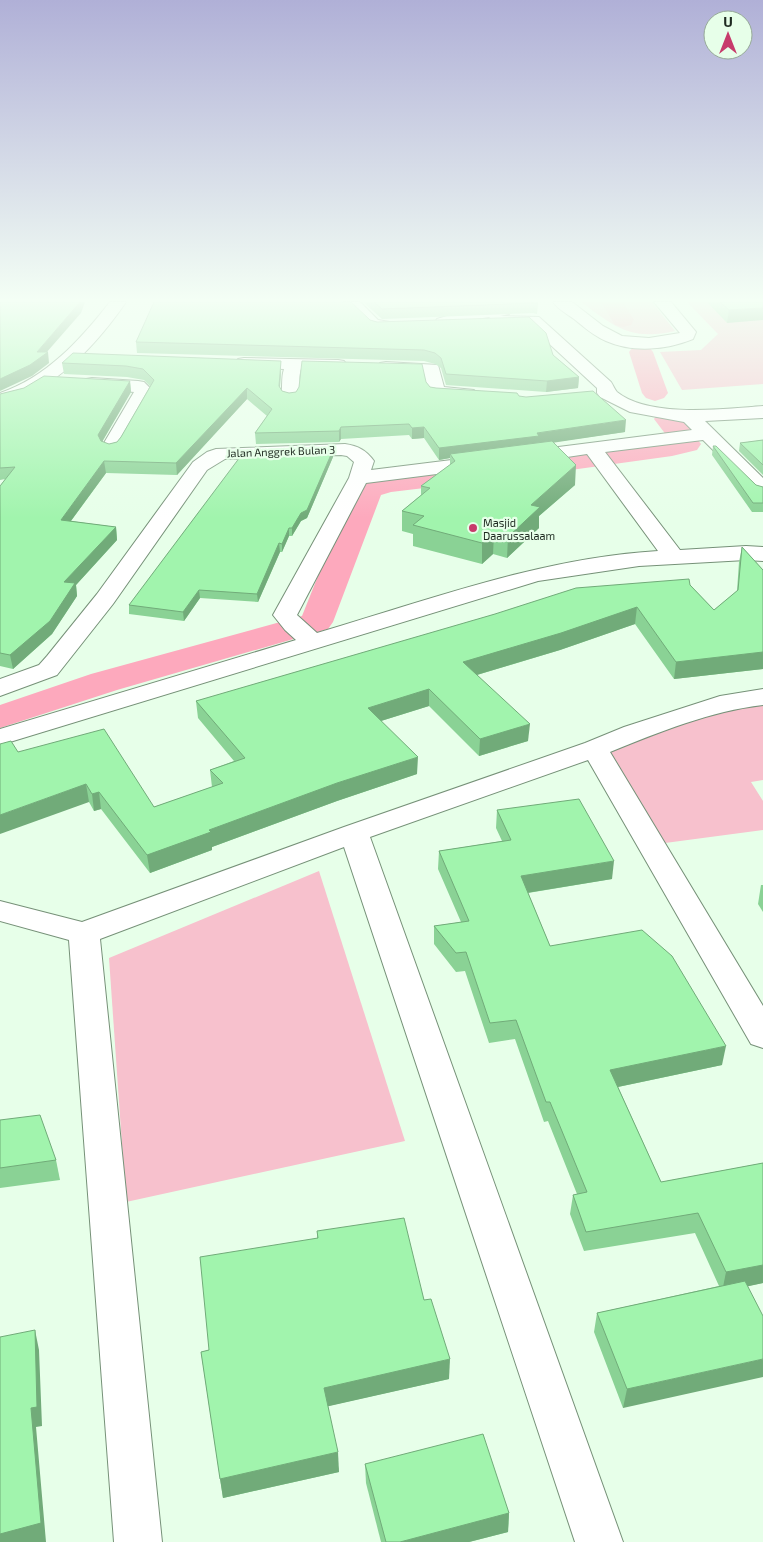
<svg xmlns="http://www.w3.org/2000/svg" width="763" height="1542" font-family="'Exo 2',sans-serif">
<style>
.green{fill:#f7c1cd}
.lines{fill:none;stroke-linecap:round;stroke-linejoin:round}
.canal{fill:#fda9bd;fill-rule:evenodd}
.street-casing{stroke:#769178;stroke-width:2}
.street{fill:#fff;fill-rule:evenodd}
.wall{fill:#8ad295}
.shaded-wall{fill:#71ab79}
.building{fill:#a1f4ad;stroke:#71ab79}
.poi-dot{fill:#c73b6b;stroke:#e7ffe9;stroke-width:2}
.labels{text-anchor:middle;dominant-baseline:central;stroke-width:4.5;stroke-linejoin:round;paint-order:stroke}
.far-street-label{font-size:11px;fill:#1e2a20;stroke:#e7ffe9}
.far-poi-label{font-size:11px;fill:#1e2a20;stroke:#e7ffe9;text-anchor:start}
</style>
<rect width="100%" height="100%" fill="#e7ffe9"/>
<g class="green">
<path d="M581,302h71l23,29c-44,10 -60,-4 -94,-29z"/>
<path d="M687,302h76v82l-81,6 -22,-38 41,-2 17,-16z"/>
<path d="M763,697v83l-12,2 12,19v29l-113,15 -55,-96z"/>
<path d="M319,871l86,270 -279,61 -17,-244z"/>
</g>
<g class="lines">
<g class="canal">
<path d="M601,302h22l11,18 -3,5 -8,2 -8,-2z"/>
<path d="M641,345l8,2 4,5 15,41 -4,5 -9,3 -9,-3 -4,-5 -13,-41 4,-5z"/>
<path d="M667,411c15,4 25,21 34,33l-4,6 -25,6 -123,17 -158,19 -10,3 -48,127 -5,7 -211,61 -117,38v-23l91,-31 211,-58 32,-80 25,-52 27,-9 284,-35 -16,-21 4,-6z"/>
</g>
<g class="street-casing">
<g id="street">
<path d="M110,302h16c-31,45 -72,89 -126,102v-11c47,-16 80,-53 110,-91z"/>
<path d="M343,302h17l18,18 17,3 2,3 -2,3c-23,6 -39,-10 -52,-27z"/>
<path d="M553,302h19l31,24 19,10 27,2 31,-5 -26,-31h17l25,30 -3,7c-27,11 -60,14 -87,2 -12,-5 -22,-14 -32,-22 -7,-5 -16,-10 -21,-17z"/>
<path d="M503,306l6,2 2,3 -2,3 -9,2 39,1 72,65c2,3 4,8 6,10 32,26 107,17 146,14v12l-58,3 58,57v17l-7,-2 -53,-53 -98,12 75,98 66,-4 17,1v14l-17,-1 -107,6 -101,15 -538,164v-16l296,-89 -11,-10 -12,-15 76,-137 5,-16 -7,-6 -6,-1 -116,4 -18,11 -94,134 -56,71 -57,21v-17l39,-14 8,-9 50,-62 96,-132 14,-10 9,-3 129,-5c13,2 21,6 29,17l-3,9 113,-14 7,2 3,4 -3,4 -7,2 -118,15 -69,132 20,18c112,-33 224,-75 341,-82l-71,-97 -60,9 -7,-2 -3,-4 3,-4 7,-2 165,-21 -8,-8 -54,-10 -30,-15 -3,-4v-5l-68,-63 -41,-1 -2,-3 4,-4 -22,3 -25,7 -6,-2 -2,-3 2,-3 29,-9z"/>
<path d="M244,358l94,2 6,1 3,4 -3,4h-43c-4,11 2,22 -5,32l-6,1 -6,-1 -3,-4c2,-10 0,-19 3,-28l-46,-2 -3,-4 3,-4z"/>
<path d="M386,362l52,3 6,22 30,3 3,4 -3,4 -6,1 -38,-3 -3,-4 -3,-18 -44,-3 -3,-4 3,-4z"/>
<path d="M92,378l46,3 6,1 9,9 -35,61 -7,2 -7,-2 -3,-4 33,-56 -48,-5 -3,-4 3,-4z"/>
<path d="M763,689v16c-52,6 -104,27 -153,47l153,254v42l-12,-4 -163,-284 -218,77 253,705h-48l-231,-695 -244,92 62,603h-48l-45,-602 -69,-19v-20l82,21 262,-95 241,-84 39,-16 96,-31z"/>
</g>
</g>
<use href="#street" class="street"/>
</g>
<g class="wall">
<path d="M363,302h174l1,2 -1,10 -4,-1 -151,6z"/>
<path d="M707,302h56l-36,21z"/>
<path d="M370,320l7,2 176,33 26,22 -1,11 -32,4 -100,-7 -5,-17 -6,-4 -11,-3 -287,-8 -1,-11z"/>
<path d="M281,361v11l-1,16 2,3 7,2 137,-11 4,5 6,1 83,8 106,36 -71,10 21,43 -36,31v12l-32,30 -14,-4 -11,10 -69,-18v-12l-11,-3v-20l19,-16v-9l29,-21v-7l-11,2 -15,-22 -12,1 -3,-4 -68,4 -2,3 -83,2 -1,-11 12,-17 -20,-17 -70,76 -71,-2 -35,48 45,6 1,13 -41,45 1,11 -25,38 -39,35 -13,-3v-180l5,-7 -5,1v-86l130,-13 1,11 -29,50 7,2 8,-2 4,-5 29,-51 -6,-6 -17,-3 -63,-3 -2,-11z"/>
<path d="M763,440v35l-24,-24 1,-8z"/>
<path d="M713,446l43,39 7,2v25h-11l-40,-57z"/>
<path d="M333,450v7l-26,61 -6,3 -9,15h-3l-7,16h-2l-22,50 -58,-4 -16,23 -55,-7v-9z"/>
<path d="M742,547l21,23v99l-89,10 -39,-55 -75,26 -83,25 51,66 -49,15 -50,-50 -48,15 36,53 -80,27 -125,46v3l-62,23 -49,-64 -7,2 -5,-9 -71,-50 136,55 58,-20 -2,-17 24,-9 -36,-43 -2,-17 494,-116 24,25 23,-19 2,-29z"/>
<path d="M497,810l115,69 -84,14 22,53 172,119 -104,22 43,95 102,-19v120l-15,3 -125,122 -29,-76 3,-19 122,-27 -24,-53 -111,18 -14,-37 3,-19 4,-1 -29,-73 -4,1 -29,-83 -26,4 -24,-72 -9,1 -22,-28v-18l27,-4 -23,-53 1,-18 63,-10 -6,-13z"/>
<path d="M761,885h2v27l-5,-8z"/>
<path d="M0,1120l56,40 4,20 -60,8z"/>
<path d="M317,1231l107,69 25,79 -121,27 11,66 -116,26 -22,-146 8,-2 108,-111z"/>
<path d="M365,1464l144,49 -1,19 -39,10h-88l-15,-59z"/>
</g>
<g class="shaded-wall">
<path d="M80,302h5l-4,11 -35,40 2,-1 1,11 -17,13 -32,15v-12l37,-27z"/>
<path d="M763,308v12l-36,3 2,-13z"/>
<path d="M281,361v11l-2,25v-11z"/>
<path d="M579,377l-1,11 -32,4 1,-11z"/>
<path d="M130,381l1,11 -32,55 -1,-12z"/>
<path d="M247,388v11l-70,76 -1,-12z"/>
<path d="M626,420l-1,12 -87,13 -88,9v4l-11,2v-12z"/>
<path d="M341,427v12l-2,3v-11z"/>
<path d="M424,427v11l-12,1v-11z"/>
<path d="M333,450v7l-26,61 -6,3 -9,15v-8z"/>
<path d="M104,461l2,12 -44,60 -1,-13z"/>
<path d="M576,465l-1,20 -36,31v12l-32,30 1,-21 23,-32z"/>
<path d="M116,527l1,13 -41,45 1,11 -25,38 -39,35 -3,-14 54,-73z"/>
<path d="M289,528v8l-7,16v-8z"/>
<path d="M494,534l-1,20 -11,10v-21z"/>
<path d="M279,543l1,9 -22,50 -1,-8z"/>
<path d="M199,590l1,8 -16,23 -1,-9z"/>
<path d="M637,607l-2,17 -75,26 -97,29v-17z"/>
<path d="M763,652v17l-89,10 2,-17z"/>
<path d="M429,689v17l-61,19v-17z"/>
<path d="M530,724l-2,17 -49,15 1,-17z"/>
<path d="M418,757l-1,17 -80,27 -125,46v3l-62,23 -3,-18 62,-25 128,-47z"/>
<path d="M86,784l3,18 -89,32v-19z"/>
<path d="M99,792l2,17 -7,2 -2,-17z"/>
<path d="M614,861l-2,18 -92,15 1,-18z"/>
<path d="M726,1046l-4,19 -114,24 2,-19z"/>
<path d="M763,1265v18l-41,9 4,-20z"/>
<path d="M35,1330l4,20 3,76 -6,1 10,115h-46v-8l31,-126z"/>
<path d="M450,1359l-1,20 -124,28 -1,-19z"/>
<path d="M763,1359v18l-140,31 4,-19z"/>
<path d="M338,1452l1,20 -116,26 -3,-19z"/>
<path d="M509,1513l-1,19 -39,10h-69z"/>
</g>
<g class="building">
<path d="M0,302h80l-43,50h11l-18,13 -30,14z"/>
<path d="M154,302h197l19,18 7,2 152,-5 17,16 7,22 26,22 -32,4 -101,-7 -5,-16 -6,-5 -11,-3 -288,-8z"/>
<path d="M374,302h163l1,2 -4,-1 -152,6z"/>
<path d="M720,302h43v6l-34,2z"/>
<path d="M73,353l208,8 -2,25 3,5 7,2 7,-1 3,-5 3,-26 120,3 4,18 4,5 6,1 81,5 2,3 7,1 67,-6 33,29 -89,13 2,3 -100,12 -15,-21 -12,1 -3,-4 -68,3 -2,4 -84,2 17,-24 -25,-21 -71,75 -72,-2 -43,59 55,7 -52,55 11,1 -25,38 -40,34 -10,-2v-167l15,-19 -15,1v-74l24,-6 20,-12 86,5 -32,54 3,6 8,3 8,-2 4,-5 33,-57 -11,-11 -17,-3 -64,-3z"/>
<path d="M763,440v25l-23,-22z"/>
<path d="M552,441l24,24 -45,40 9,2 -32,30 -14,-3 -12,9 -69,-18 11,-9 -22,-5 28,-23 -9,-2 34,-25 -5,-7z"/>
<path d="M713,446h3l40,39 7,2v16h-10z"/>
<path d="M333,450l-26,60 -6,3 -9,15h-3l-7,16 -3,-1 -22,51 -58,-4 -16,22 -54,-7 114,-152z"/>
<path d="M742,547l21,23v82l-87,10 -39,-55 -76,26 -98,29 67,62 -50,15 -51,-50 -61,19 50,49 -81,26 -128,47 2,2 -64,23 -48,-63 -7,2 -6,-10 -86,31v-71l11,-3 7,11 86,-23 50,78 69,-24 -13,-13 35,-12 -49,-57 299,-87 81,-26 113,-9 1,6 24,25 24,-20z"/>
<path d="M579,799l35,62 -93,15 29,70 92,-16 30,26 54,90 -116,24 51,112 102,-19v102l-37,7 -28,-59 -112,19 -13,-37 14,-3 -37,-90h-4l-30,-82 -26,3 -24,-71 -10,1 -22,-27 35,-5 -30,-70 72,-11 -14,-30z"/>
<path d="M40,1115l16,45 -56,8v-48z"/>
<path d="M404,1218l20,82 7,-1 19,60 -126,29 14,64 -118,27 -19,-127 8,-2 -9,-93 118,-19 -1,-7z"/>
<path d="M745,1281l18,35v43l-136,30 -30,-76z"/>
<path d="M35,1330l2,77 -6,1 10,115 -41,11v-197z"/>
<path d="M483,1434l26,79 -109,29h-14l-21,-78z"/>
</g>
<linearGradient id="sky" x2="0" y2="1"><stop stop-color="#b0b0d7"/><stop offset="0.58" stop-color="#f4fff5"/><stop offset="1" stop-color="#f4fff5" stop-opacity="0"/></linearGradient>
<rect width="763" height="518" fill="url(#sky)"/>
<circle class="poi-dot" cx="473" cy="528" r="5"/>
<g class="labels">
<g class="far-street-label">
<text transform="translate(281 451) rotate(-2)">Jalan Anggrek Bulan 3</text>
</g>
<g class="far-poi-label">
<text x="483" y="522">Masjid<tspan x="483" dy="13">Daarussalaam</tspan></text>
</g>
</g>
<g transform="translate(728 35)"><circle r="24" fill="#e7ffe9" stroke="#97aa99"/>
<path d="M0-4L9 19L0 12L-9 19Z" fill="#c73b6b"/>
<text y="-8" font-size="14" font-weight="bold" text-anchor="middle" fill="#1e2a20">U</text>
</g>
</svg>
